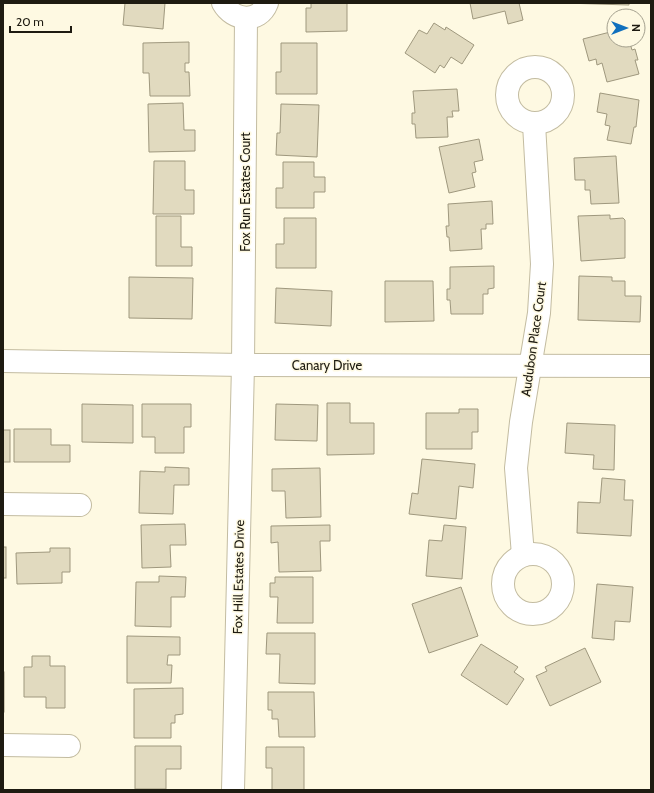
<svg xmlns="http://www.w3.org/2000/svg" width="654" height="793" font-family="Cabin,sans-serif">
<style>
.building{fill:#e1dabf;stroke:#9f987e}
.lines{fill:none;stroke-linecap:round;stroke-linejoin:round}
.minor-casing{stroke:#c3bca1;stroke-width:24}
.minor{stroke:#fff;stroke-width:22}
.labels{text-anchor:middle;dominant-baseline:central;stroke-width:3;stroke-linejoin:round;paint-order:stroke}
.street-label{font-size:13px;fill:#1e1b11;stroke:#fef9e2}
</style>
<rect width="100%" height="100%" fill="#fef9e2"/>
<g class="building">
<path d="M125,3h40l-2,26 -40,-4z"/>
<path d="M311,3h36v28l-41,1v-24h5z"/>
<path d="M470,3h49l4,17 -15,4 -3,-13 -32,8z"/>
<path d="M564,3h65v2z"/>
<path d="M434,23l11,7 1,-3 28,18 -12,19 -11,-7 -7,11 -4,-3 -5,8 -30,-20 14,-23 8,4z"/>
<path d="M614,31v9h15l3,10 3,-1 3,11h-3l4,14 -32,8 -5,-19 -5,2 -1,-6 -7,2 -6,-22z"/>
<path d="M189,42v21h-4v9h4l1,24h-40l-1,-23h-6v-30z"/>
<path d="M281,43h36v51h-41v-22h5z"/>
<path d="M457,89l2,22h-7l1,6h-6l1,20 -32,1 -1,-14h-3v-11h3l-2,-22z"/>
<path d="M600,93l39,7 -3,27h-2l-3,17 -24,-4 3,-14 -5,-1 2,-11 -10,-2z"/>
<path d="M183,103l1,27h11v21l-46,1 -1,-48z"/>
<path d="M281,104l38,1 -2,52 -41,-2 1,-22h3z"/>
<path d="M479,139l4,21 -9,2 2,10 -4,1 3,14 -26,6 -10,-46z"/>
<path d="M616,156l3,47 -28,1 -1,-14h-5v-10h-10l-1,-22z"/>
<path d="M154,161h31v29h9v24h-41z"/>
<path d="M283,162h31v15h11v15h-11v16h-38v-20h7z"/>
<path d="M492,201l1,23h-7v5h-5l1,20 -32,2 -1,-14h-2l-1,-11h3l-1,-22z"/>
<path d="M610,215v4l13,-1 2,2v38l-44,3 -3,-45z"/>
<path d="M156,216h25v31h11v19h-36z"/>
<path d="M284,218h32v50h-40v-24h8z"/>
<path d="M494,266v22l-6,1v5h-5v20h-32l-1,-14h-3v-11h3v-22z"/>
<path d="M579,276l33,1v4h13v15h16l-1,26 -62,-2z"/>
<path d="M129,277l64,1 -1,41 -63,-1z"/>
<path d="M385,281h48l1,40 -49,1z"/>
<path d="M276,288l56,3 -1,35 -56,-3z"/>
<path d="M327,403h23v20h24v31l-47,1z"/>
<path d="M82,404l51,1v38l-51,-1z"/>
<path d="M142,404h49v23h-7v26h-29v-16h-13z"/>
<path d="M276,404l42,1 -1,36 -42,-1z"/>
<path d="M459,409h19v23h-6v17h-46v-36h33z"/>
<path d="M567,423l48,2 -1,45 -21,-1 1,-14 -29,-2z"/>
<path d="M14,429h37v16h19v17h-56z"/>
<rect x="3" y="430" width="7" height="32"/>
<path d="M422,459l53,5 -2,24 -14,-2 -3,33 -47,-5 3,-21 6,1z"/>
<path d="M165,467l24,1v17h-15l-1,29 -34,-1 1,-42 25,1z"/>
<path d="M320,468l1,49 -35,1 -1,-27h-13v-22z"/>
<path d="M602,478l23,2 -1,20h9l-2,36 -54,-3 1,-31 22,1z"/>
<path d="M185,524l1,21h-16l1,22 -29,1 -1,-43z"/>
<path d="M330,525v16h-10l1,30 -42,1 -1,-30 -7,1v-17z"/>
<path d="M444,525l22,2 -4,52 -36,-3 3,-36 13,1z"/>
<rect x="3" y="547" width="3" height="31"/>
<path d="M50,548h20v24h-8v11l-45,1 -1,-31 34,-1z"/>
<path d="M159,576l27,1 -1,20h-14v30l-36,-1 1,-44h23z"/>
<path d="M275,577h38v46h-36l1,-26h-8v-14h5z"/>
<path d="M597,584l36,3 -3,35 -15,-1 -1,19 -22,-2z"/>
<path d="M461,587l17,49 -49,17 -17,-49z"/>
<path d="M267,633h48v51l-36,-1 1,-29h-14z"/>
<path d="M127,636l53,1v18h-12l-1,10h5l-1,18h-44z"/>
<path d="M481,644l37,23 -4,5 10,7 -17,26 -46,-30z"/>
<path d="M585,648l16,34 -51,24 -14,-30 11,-5 -2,-4z"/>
<path d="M32,656h18v10h15v42h-19v-11h-22v-30h8z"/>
<rect x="3" y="672" width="1" height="40"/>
<path d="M183,688v26l-8,1v8h-4v15h-37v-49z"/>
<path d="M268,692h46l1,45h-36l-1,-18h-6v-9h-4z"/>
<path d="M135,746h46v23h-15v20h-31z"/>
<path d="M266,747h38v43h-32v-22h-6z"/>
</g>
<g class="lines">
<g class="minor-casing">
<g id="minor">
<path d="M223,3c10,18 36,21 44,0"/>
<circle cx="535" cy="95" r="28"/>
<path d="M3,361l240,4 408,1"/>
<path d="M3,504l77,1"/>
<circle cx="533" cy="584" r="30"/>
<path d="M523,555l-7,-87 5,-46 18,-109 3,-49 -8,-140"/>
<path d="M3,745l66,1"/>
<path d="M233,790l10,-425 3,-347"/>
</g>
</g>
<use href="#minor" class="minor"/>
</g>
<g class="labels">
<g class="street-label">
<text transform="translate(245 192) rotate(-90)">Fox Run Estates Court</text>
<text transform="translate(533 339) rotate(-82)">Audubon Place Court</text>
<text x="327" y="365">Canary Drive</text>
<text transform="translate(238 577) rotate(-89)">Fox Hill Estates Drive</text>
</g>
</g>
<rect width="654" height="793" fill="none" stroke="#1e1b11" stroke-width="8"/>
<g transform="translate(626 28) rotate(90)"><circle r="19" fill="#fef9e2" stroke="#a4a08e"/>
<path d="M0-3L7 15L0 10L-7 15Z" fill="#1070bd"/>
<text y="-6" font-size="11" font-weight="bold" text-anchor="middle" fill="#1e1b11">N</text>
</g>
<path d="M10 26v6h61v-6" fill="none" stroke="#1e1b11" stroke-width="2"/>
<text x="16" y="26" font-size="12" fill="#1e1b11" stroke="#fef9e2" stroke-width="3" paint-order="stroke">20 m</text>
</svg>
